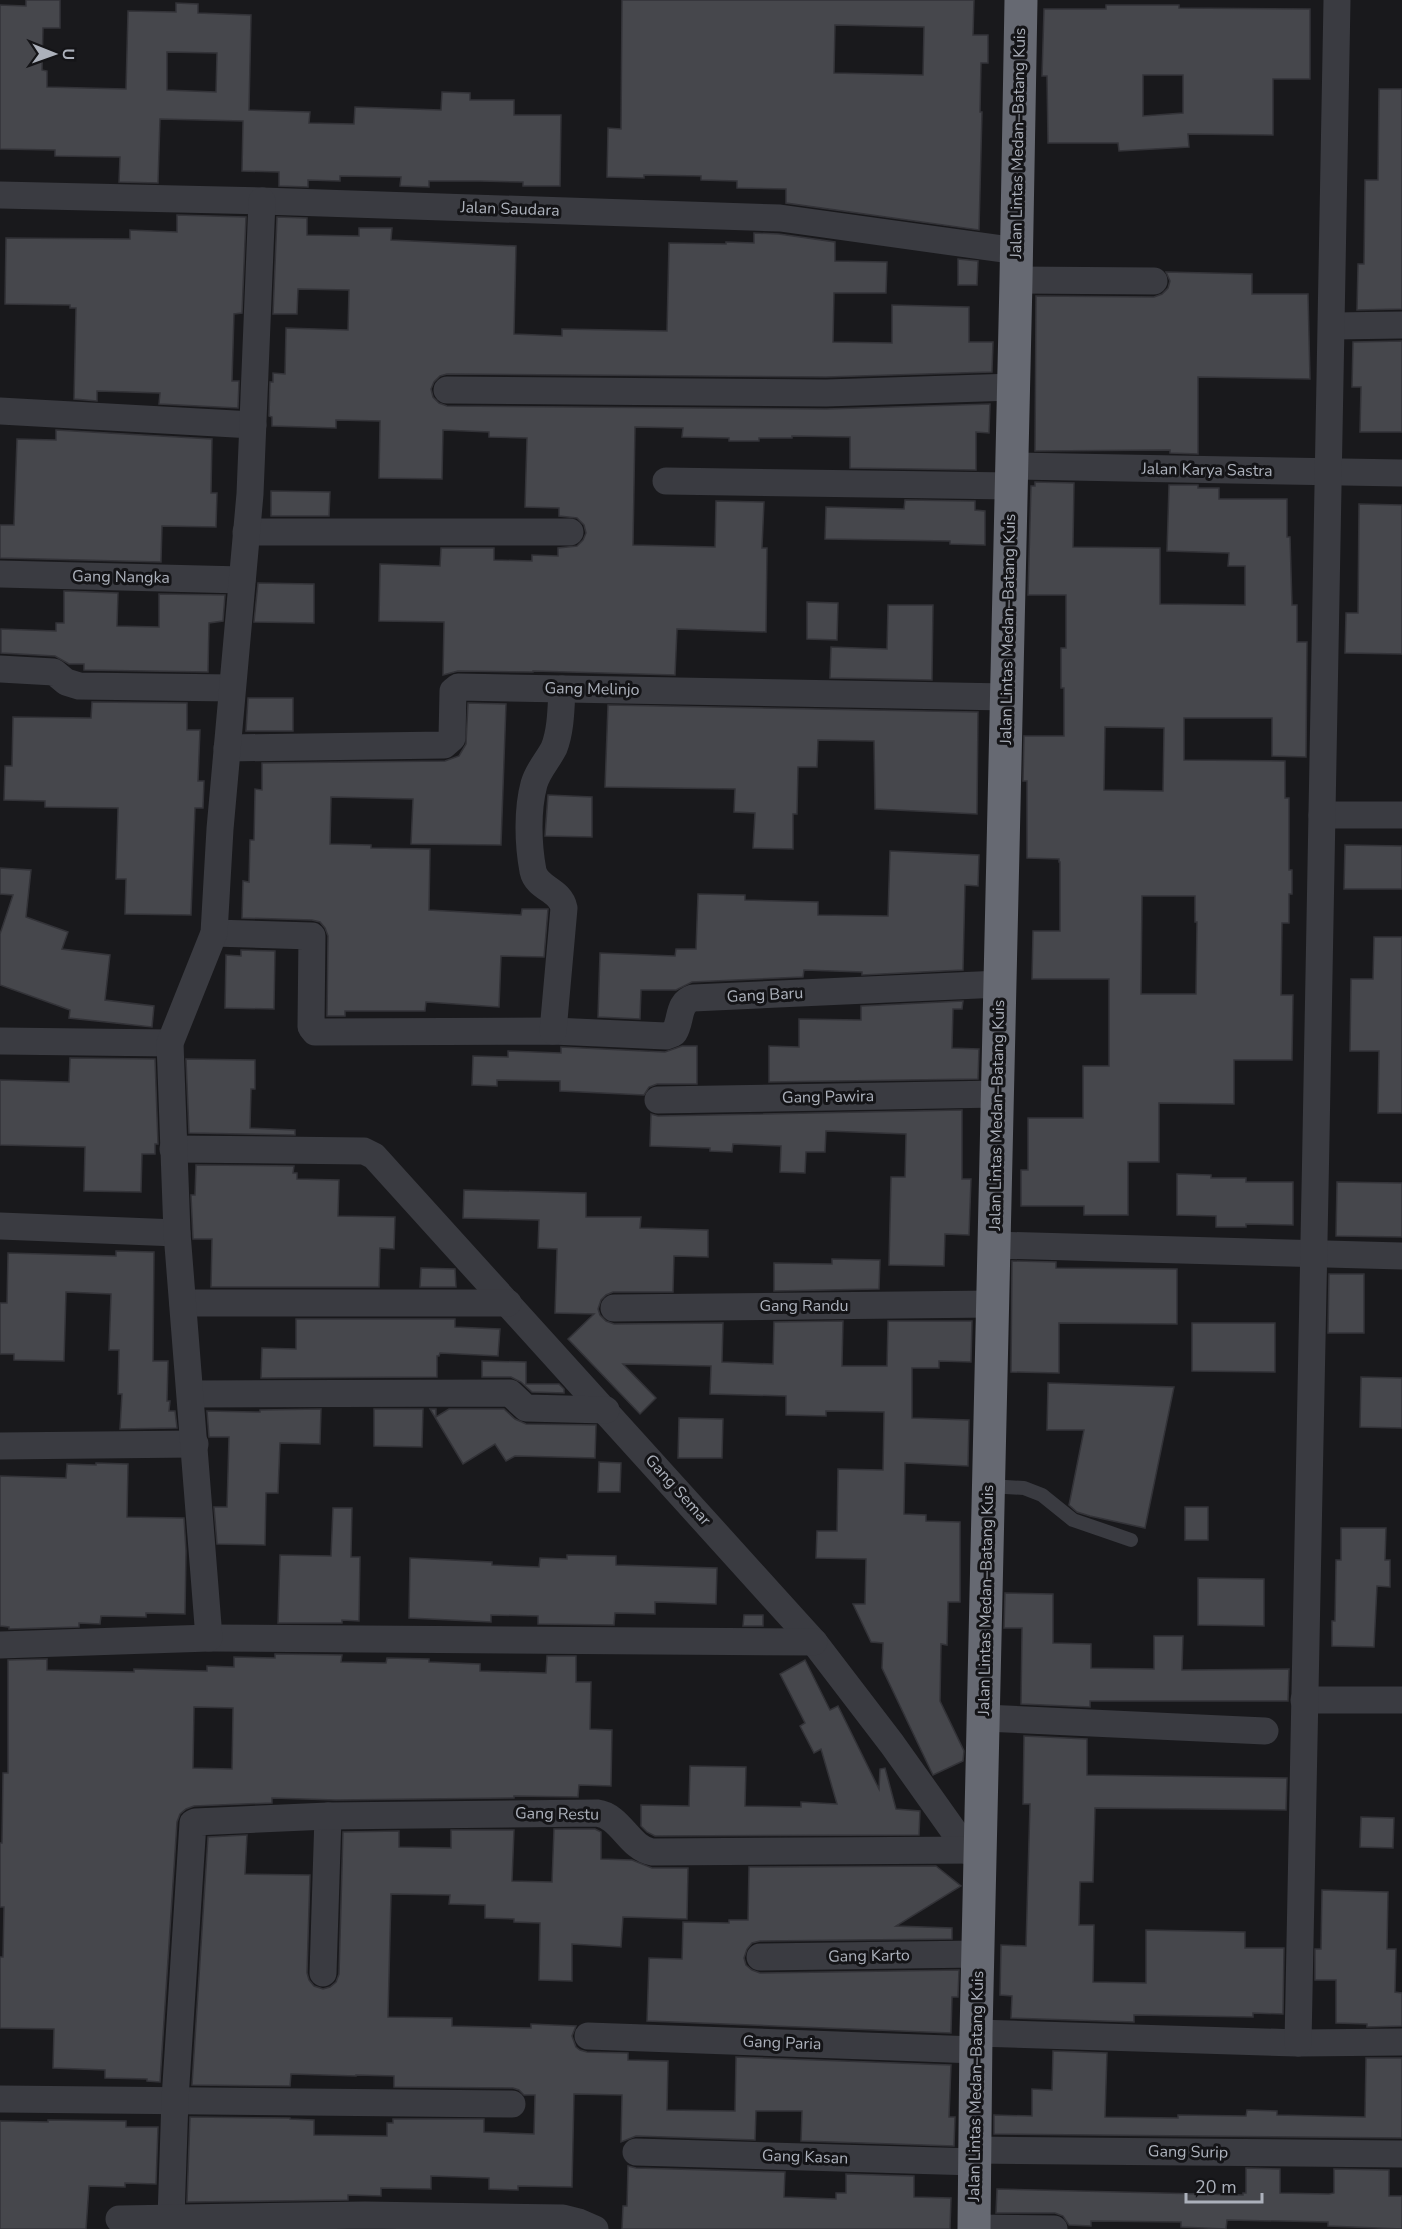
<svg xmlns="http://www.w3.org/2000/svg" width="1402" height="2229" font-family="'Nunito Sans',sans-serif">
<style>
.building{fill:#46474c;stroke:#333338;stroke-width:1.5;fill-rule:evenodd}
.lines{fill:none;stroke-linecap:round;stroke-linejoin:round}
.lane{stroke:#3a3b41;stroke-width:14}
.street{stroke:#3a3b41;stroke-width:27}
.highway{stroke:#666972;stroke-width:33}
.labels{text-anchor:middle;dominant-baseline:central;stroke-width:6;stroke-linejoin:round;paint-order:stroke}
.street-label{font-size:16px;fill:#acb1bb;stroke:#141417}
</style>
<rect width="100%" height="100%" fill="#19191c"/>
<g class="building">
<path d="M26,0h34v28h-17l-1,42 5,1v16l79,2 2,-78 48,1v-9l22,1v9l53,2 -2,95 61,2 -1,11 45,1 1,-17 86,3 1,-18 28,1v7h44v15h47l-1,71h-37v-4l-43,-1h-51v6l-29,-1 1,-9 -61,-1v5l-32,-1v7l-29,-1v-14l-37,-1 1,-50 -83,-2 -2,64 -39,-1 1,-25 -65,-1v-6l-55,-1v-144l26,1zM167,52l50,1 -1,39 -49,-2z"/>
<path d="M622,0h352l-1,35h15v28h-7l-1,49h2l-3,118 -193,-27v-14l-49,-1v-7l-36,-1v-4l-57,-1v3l-37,-1 1,-49 13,1zM835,25l89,2 -1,48 -89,-2z"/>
<path d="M1106,5h73v3l131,1v70h-37v56l-85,-1 1,13 -70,4 -1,-8h-70l-1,-67h-5l2,-67h62zM1143,75h40v38l-40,3z"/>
<path d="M1379,89h23v220l-45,1 1,-46h6l1,-84h13z"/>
<path d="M177,215l69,2 -4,96 -8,1 -2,67h7l-1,27 -79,-4 1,-11 -63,-2v10l-23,-2 2,-91h-6v-3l-65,-1 1,-66 124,1v-9l47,2z"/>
<path d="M277,217l30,1v17l52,1v-8h33l-1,12 125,6 -2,88 48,2v-7l105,2 2,-88 57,1v-2l28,1v-10l25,1 56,8v19l52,1 -1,31h-52l-1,49 59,1v-38l77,2v35h24l-1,30 -166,5 -379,-3 -7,2 -6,6 -3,7 2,8 6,6 8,3 379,3 164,-5 -1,29 -13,-1v38l-126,-2v-31l-58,-1v2h-33v3h-30v-3l-47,-1 1,-9 -48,-1 -2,118 82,2 1,-46 48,1 -2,46h5l-1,84 -89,-3 -2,46 -142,-4v1l-75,-1 -15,4 1,-53 -65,-1 1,-57 60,2 1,-18h53v12l38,1v-6l26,1v-8l19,-2 6,-6 3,-7 -2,-8 -7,-7 -18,-2v-8l-34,-1 2,-69 -38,-1v-5l-46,-2 -1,49 -63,-1 1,-57 -44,-1v8l-64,-2v-9l-3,-1 1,-34h3v-9l12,1 1,-46 62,2 1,-40 -51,-1 -1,25h-24z"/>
<path d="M958,259l20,2 -1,24h-19z"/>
<path d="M1166,272l86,2v20h56l2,85 -112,-2v77l-28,-1v-3l-135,1 1,-155 118,1 8,-3 6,-6 2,-7z"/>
<path d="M1402,341v91h-42l1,-45h-9l1,-45z"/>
<path d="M56,430l156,9 -1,54h6l-1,34 -54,-1 -1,36 -161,-4v-33h14l3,-86 39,1z"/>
<path d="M1035,482l39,1 -1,64 87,1v56l85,1v-39h-17l1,-13 -62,-2 2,-66h29v3h21v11h68v38h3l2,68h5v37h10l-1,115 -34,-1v-38h-88v42l101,1v37h4v72h3v24h-3v29h-7l-1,72h12l-1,65h-58v44l-75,-1v59h-31v53h-44v-9h-63v-36h7v-52h55v-52h26v-87h-77l1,-48h27v-69h-1v-3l-32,-1v-77h-4l1,-45h40v-48h-3v-40h5v-53h-38l3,-109h4zM1105,727l59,1 -1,63 -59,-1zM1142,896h53v26h2l-1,72h-55z"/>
<path d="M271,491l59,1 -1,24h-58z"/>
<path d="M905,500l70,1v9l10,1v34l-35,-1v-3l-125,-2 1,-32 78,2z"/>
<path d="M1359,504l43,1v149l-57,-1 1,-40h12z"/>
<path d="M258,583l56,1v39l-60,-1z"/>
<path d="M64,591l54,2 -1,33 42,1v-33l66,1 -2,26 -14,2 -1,49 -124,-2v-6h-15l-14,-8 -54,-3v-24l55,2v-8h8z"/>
<path d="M807,602l31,1 -1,37 -30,-1z"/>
<path d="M888,605h45l-1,75 -102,-2 1,-31 56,2z"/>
<path d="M248,698h45v33h-47z"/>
<path d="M92,702l95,1v27h13l-2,51h6l-1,27h-8l-4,107 -66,-1 1,-35h-10l2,-71 -73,-1v-6l-41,-1 1,-34h7l1,-49 78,1z"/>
<path d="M468,703l38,1 -5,141 -90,-1 2,-45 -82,-2 -1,47 41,1v3l59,1 -1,61 92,5 1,-6h26l-4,48 -43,-1 -2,51 -73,-5 -1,9h-80v5h-18l1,-80 -3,-8 -5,-6 -8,-2 -70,-2 1,-37 6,1 1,-42h4l1,-51 7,1v-27l183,-2 14,-5 7,-12z"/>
<path d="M608,705l370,7 -1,102 -102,-5 -1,-68 -56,-1 -1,27h-19l-1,47h-4v35l-40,-1 2,-35 -21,-1 1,-23 -130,-2z"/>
<path d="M548,795l44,2v40l-47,-1z"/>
<path d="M1345,845l57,1v43h-58z"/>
<path d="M890,851l89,4 -1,31 -13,-1 -2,85 -101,5v-3l-58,-2 -1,7 -111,5 -16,8h-35l-1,29 -42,-2 2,-64 75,3 1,-7h20l2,-55 47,1v5l73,2v13l70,1z"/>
<path d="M0,868l31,2 -5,47 42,15 -6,17 48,6 -5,45 49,6 -2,21 -83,-9 1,-8 -70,-25v-51l13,-39 -13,-1z"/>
<path d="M1374,937h28v176h-24l1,-62h-29l1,-72h22z"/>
<path d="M241,950l34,1 -1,58 -49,-1 1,-53 15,1z"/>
<path d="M963,1001l-1,8h-9l-1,39 27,1 -1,30 -209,3v-36l30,1v-28l62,1v-14z"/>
<path d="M682,1046h15v38h-40l-8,3 -5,8 -84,-4v-10l-63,-1v6l-25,-1 1,-29 35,1v-6l53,2v-6l104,5z"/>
<path d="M70,1058l85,1 3,85h-3v10h-13l-1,38 -57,-1 1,-44 -85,-2v-65l69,2z"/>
<path d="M186,1059l69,1v29h-4l-1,39 45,2v5l-106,-2z"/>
<path d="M962,1110v69h9l-2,56 -24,-1 -1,32 -55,-1 2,-88h14l1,-43 -80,-3 -1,21h-19l-1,21 -25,-1 1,-26 -48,-2 -1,8 -22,-1v-3l-60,-2 1,-32 7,2z"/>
<path d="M196,1165l98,1 -1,7h4v6l42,1 -1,36 57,1 -1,32 -14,-1 -1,39h-168l1,-48h-19l-2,-44h4z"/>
<path d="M1177,1174l34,1v3h35v4h47v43l-47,-1v3h-30v-11l-39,-1z"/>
<path d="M1337,1182l65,1v54l-66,-1z"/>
<path d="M464,1190l122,3v24h55l-1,11 68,2v27l-34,-1 -1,36h-60l-7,3 -5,5 -3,9 2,6 6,6 8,3 109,-1 -1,39 51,2 1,-42 69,-1 -1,45h45l1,-45h84l-1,41 -32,-1v7h-27v50l57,2 -1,46 -63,-3 -1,51 22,1v6l34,1v80h-12l-1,43 -6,-1 -1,57 24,50 -1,10 -30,14 -2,-4 -49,-103 1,-25 -12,-1 -18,-38h12l1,-45 -50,-1 1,-27h20l1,-62 45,1 1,-58 -58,-1v5l-40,-1v-19l-76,-2 1,-28 -88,-2 33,34 -16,16 -72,-75 26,-25 -39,-1 2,-64 -19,-1 1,-28 -76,-2z"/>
<path d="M116,1251l38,1 -1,109h15l-1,40h3l-1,10h6l2,17 -57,1 2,-35h-4l1,-44h-10l2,-56 -45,-2 -2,69 -50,-1v-6h-14v-51h7l1,-50 108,3z"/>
<path d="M832,1259l48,1 -1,29 -105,2v-28l58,1z"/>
<path d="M1012,1261l44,1v6l121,1v55l-118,-1v50l-48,-1z"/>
<path d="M421,1268l34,1 1,18h-36z"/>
<path d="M1329,1274h35v59h-36z"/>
<path d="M296,1319h159v8l45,2 -2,27 -58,-3 -1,3h-2v21l-176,1 1,-30 34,1z"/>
<path d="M1192,1323h83v49l-83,-1z"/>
<path d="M482,1361l44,1v22h33l5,5v4l-32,-1 -11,-10 -10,-5h-29z"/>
<path d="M1361,1377l41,1v50l-42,-1z"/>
<path d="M1048,1383l126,4 -29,141 -55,-12 -13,-4 -8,-7 15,-75h-37z"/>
<path d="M321,1409l-1,35 -40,-1 -2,50h-12l-1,52 -48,-1 -3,-37h13l2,-70h-20l-2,-26 53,1v-2z"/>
<path d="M374,1409h49l-1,38 -48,-1z"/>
<path d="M430,1409h6v8l13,-8h55l11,10 11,5 70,1 -1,33 -80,-2 -9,5 -11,-17 -32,20z"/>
<path d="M679,1418l44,1 -1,39h-44z"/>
<path d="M599,1462l22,1 -1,29h-22z"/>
<path d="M96,1463l32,1 -1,53 57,1 2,33 -1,63 -39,-1v4l-45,-1 -1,8 -21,-1v4l-70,2v-2l-9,-1v-150l66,2 1,-14 29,1z"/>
<rect x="1185" y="1507" width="23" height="33"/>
<path d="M333,1508h19l-1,49h9l-1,64 -17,-1v3h-64l2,-68 51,1z"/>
<path d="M1341,1528h45l-1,32h5v27l-13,-1 -3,61 -42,-1v-25h3l1,-61h5z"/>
<path d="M567,1555l49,1v9l101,3 -1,36 -61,-2v12l-40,-1 -1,12 -76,-1v-8l-47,-1v7l-82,-4 1,-60 82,4v3l47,2 1,-9 27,1z"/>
<path d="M1198,1578l66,1v47l-66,-1z"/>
<path d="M1005,1593l48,1v49l38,1v24l63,1v-33h29l-1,34 107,-1 -1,32h-198v6l-69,-3 1,-76h-18z"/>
<path d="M744,1615h19v11h-20z"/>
<path d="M275,1654l67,1 -1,7 45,1 1,-5 42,1v3l51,2v7l66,2 1,-17h29v26h15l-1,47 22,1 -1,56 -32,-1 -1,12 -64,-1v2l-178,2 -64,-2v5l-78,3 -8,3 -6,5 -3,8 -17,260 -13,-1v-2l-42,-1v-8l-52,-2 1,-39 -54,-1v-71h3l1,-50h-4v-64h2l1,-70h5v-113l39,-1v11l87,2v-3l73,2v-5l27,1v-10l41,1zM194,1707l39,1 -1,61 -39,-1z"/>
<path d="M805,1660l25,50 8,-4 41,83 1,-20 5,-1 11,41 24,2 -1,24 -264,1 -8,-4 -6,-6v-21l48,1 1,-40 56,1 -1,39 56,1v-5l36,2 -16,-55 -7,4 -14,-27 5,-3 -25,-49z"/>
<path d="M1024,1736l63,3v36l200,3 -1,32 -191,-2 -2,74h-13l-1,43h15l-1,57 53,1v-53l99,2v16h39l-1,66 -30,-1v4l-119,-2v7l-123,-4 1,-22 -12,-1 1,-50 25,1 4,-142h-7z"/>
<path d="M1361,1817l33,1 -1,30 -33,-1z"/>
<path d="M554,1829h41l6,3v27l31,1 20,8h36l-1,51 -64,-2 -2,30 -49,-3v37l-33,-1 1,-57 -26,-1v-3l-29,-1v-13l-36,-1 1,-9 -59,-1 -3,123 64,1v8l79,2v-4l45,2 -4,10 4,11 4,3 7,2 41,1v7l40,1 -1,49 68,1 1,-54 215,8 -2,52h6l-1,29 -153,-5 1,-30h-46l-1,29 -119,-4 -15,6 1,-47 -48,-1 -2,93 -54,-1v4l-29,-1v-11l-58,-2v13l-50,-1v8l-33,-1v5l-161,2 3,-85 100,1v1l24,1v15l73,1v-13h6v-4h91v13l50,2 1,-39h-11l-5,-5 -6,-2 -119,-1v-11l-38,-1v1l-65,-2 -1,12 -98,-1 16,-248 39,-2 -2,39 65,1 -3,98 2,7 5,6 9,3 7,-2 6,-5 3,-8 4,-142 56,-1v16l52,1v-18h63l-2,51 40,1z"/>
<path d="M936,1866l25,20 -65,40 56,2v11l-192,2 -8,2 -5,6 -3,9 2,7 6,5 8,3 199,-3 -1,27h-6l-1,36 -304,-12 2,-63 33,1 1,-37 46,1v-3h19l1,-53z"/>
<path d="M1322,1890l66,2 -1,57h9l-1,43 7,1v33l-35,1v-3l-31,-1v-43h-21v-31h6z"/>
<path d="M1053,2051l54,2 -2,64 73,1v-3l68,1 1,-6 30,1v4l88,2 1,-59h36v80l-408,-4v-19l38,1v-27l20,1z"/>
<path d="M48,2120l78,1v6h32l-2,57 -31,-1v4l-36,-1 -3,43h-86v-108l48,1z"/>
<path d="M628,2166l8,2 149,4 -1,25 52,2v-6h10v-19l68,2v21l37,1 -1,31h-328l1,-23h4z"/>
<path d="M1246,2168l34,1v24l49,1 5,-1v-24l55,1v26h13v33l-74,-3v-4l-101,-2 -1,9 -45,-2v-5l-90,-1v5l-22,-1 -6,-9 -8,-3h-59l1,-24 246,6v-2h3z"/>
</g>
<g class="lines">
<path class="lane" d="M989,1486l35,2 18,7 31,25 58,20"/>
<g class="street">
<path d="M0,195l262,6 518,17 237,33"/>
<path d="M1016,280l138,1"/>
<path d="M1333,326l69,-1"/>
<path d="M447,390l379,3 188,-6"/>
<path d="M0,411l253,14"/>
<path d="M1012,466l390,7"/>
<path d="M666,481l346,5"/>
<path d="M246,532h324"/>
<path d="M0,574l242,6"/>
<path d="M0,669l54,3 12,10 13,4 153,2"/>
<path d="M227,748l217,-3 8,-7 1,-47 5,-4 549,10"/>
<path d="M1322,815h80"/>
<path d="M214,933l98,3 -1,91 4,5 238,-1 113,5 8,-3c8,-13 3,-30 19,-35l307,-14"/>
<path d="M553,1031l11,-123c-4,-19 -27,-19 -31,-37 -5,-27 -6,-61 1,-87 4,-14 14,-24 20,-36 7,-18 7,-40 8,-59"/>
<path d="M0,1041l170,2"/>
<path d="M658,1100l340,-6"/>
<path d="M173,1149l191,2 10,5 440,486 78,102 76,107"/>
<path d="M0,1226l177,7"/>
<path d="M994,1245l408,11"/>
<path d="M183,1303h325"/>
<path d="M614,1308l379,-4"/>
<path d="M191,1394l319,-1 16,15 80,2"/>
<path d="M0,1446l195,-2"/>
<path d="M209,1638l605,4"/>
<path d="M0,1645l209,-7 -32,-405 -7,-190 44,-110 6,-104 30,-335 12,-293"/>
<path d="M1304,1700h98"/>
<path d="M984,1718l281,13"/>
<path d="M760,1957l218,-3"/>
<path d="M323,1973l5,-157"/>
<path d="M976,2033l322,10 104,-1"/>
<path d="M588,2036l388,14"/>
<path d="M1298,2043c11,-681 31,-1362 39,-2043"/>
<path d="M0,2099l512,5"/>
<path d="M974,2150l428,4"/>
<path d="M636,2152l339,10"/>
<path d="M171,2218l4,-119 18,-276 2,-1 133,-6 269,-3c24,3 32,35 55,39l328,-2"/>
<path d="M119,2219l246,-4 198,3 16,4 16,7"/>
<path d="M973,2228l81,1"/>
</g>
<path class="highway" d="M974,2229l2,-196 40,-1753 5,-280"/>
</g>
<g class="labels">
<g class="street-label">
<text transform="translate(1018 143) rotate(-89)">Jalan Lintas Medan–Batang Kuis</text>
<text transform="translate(510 209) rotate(2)">Jalan Saudara</text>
<text transform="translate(1207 470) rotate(1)">Jalan Karya Sastra</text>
<text transform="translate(121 577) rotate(1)">Gang Nangka</text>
<text transform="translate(1008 629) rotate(-89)">Jalan Lintas Medan–Batang Kuis</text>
<text transform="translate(592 689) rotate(1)">Gang Melinjo</text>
<text transform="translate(765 995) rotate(-3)">Gang Baru</text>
<text transform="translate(828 1097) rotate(-1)">Gang Pawira</text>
<text transform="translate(997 1115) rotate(-89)">Jalan Lintas Medan–Batang Kuis</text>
<text x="804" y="1306">Gang Randu</text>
<text transform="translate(678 1490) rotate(48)">Gang Semar</text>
<text transform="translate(986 1600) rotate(-89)">Jalan Lintas Medan–Batang Kuis</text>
<text transform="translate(557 1814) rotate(1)">Gang Restu</text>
<text transform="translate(869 1956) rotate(-1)">Gang Karto</text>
<text transform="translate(782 2043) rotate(2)">Gang Paria</text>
<text transform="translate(976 2086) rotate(-89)">Jalan Lintas Medan–Batang Kuis</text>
<text transform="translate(1188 2152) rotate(1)">Gang Surip</text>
<text transform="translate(805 2157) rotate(2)">Gang Kasan</text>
</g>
</g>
<g transform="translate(54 54) rotate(91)" stroke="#141417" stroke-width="4.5" paint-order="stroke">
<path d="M0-4.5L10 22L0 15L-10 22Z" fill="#acb1bb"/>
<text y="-9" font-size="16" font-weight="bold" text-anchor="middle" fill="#acb1bb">U</text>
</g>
<path d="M1186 2193v9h76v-9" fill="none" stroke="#acb1bb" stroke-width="3"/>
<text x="1195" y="2193" font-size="18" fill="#acb1bb" stroke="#141417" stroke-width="4.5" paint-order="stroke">20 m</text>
</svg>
